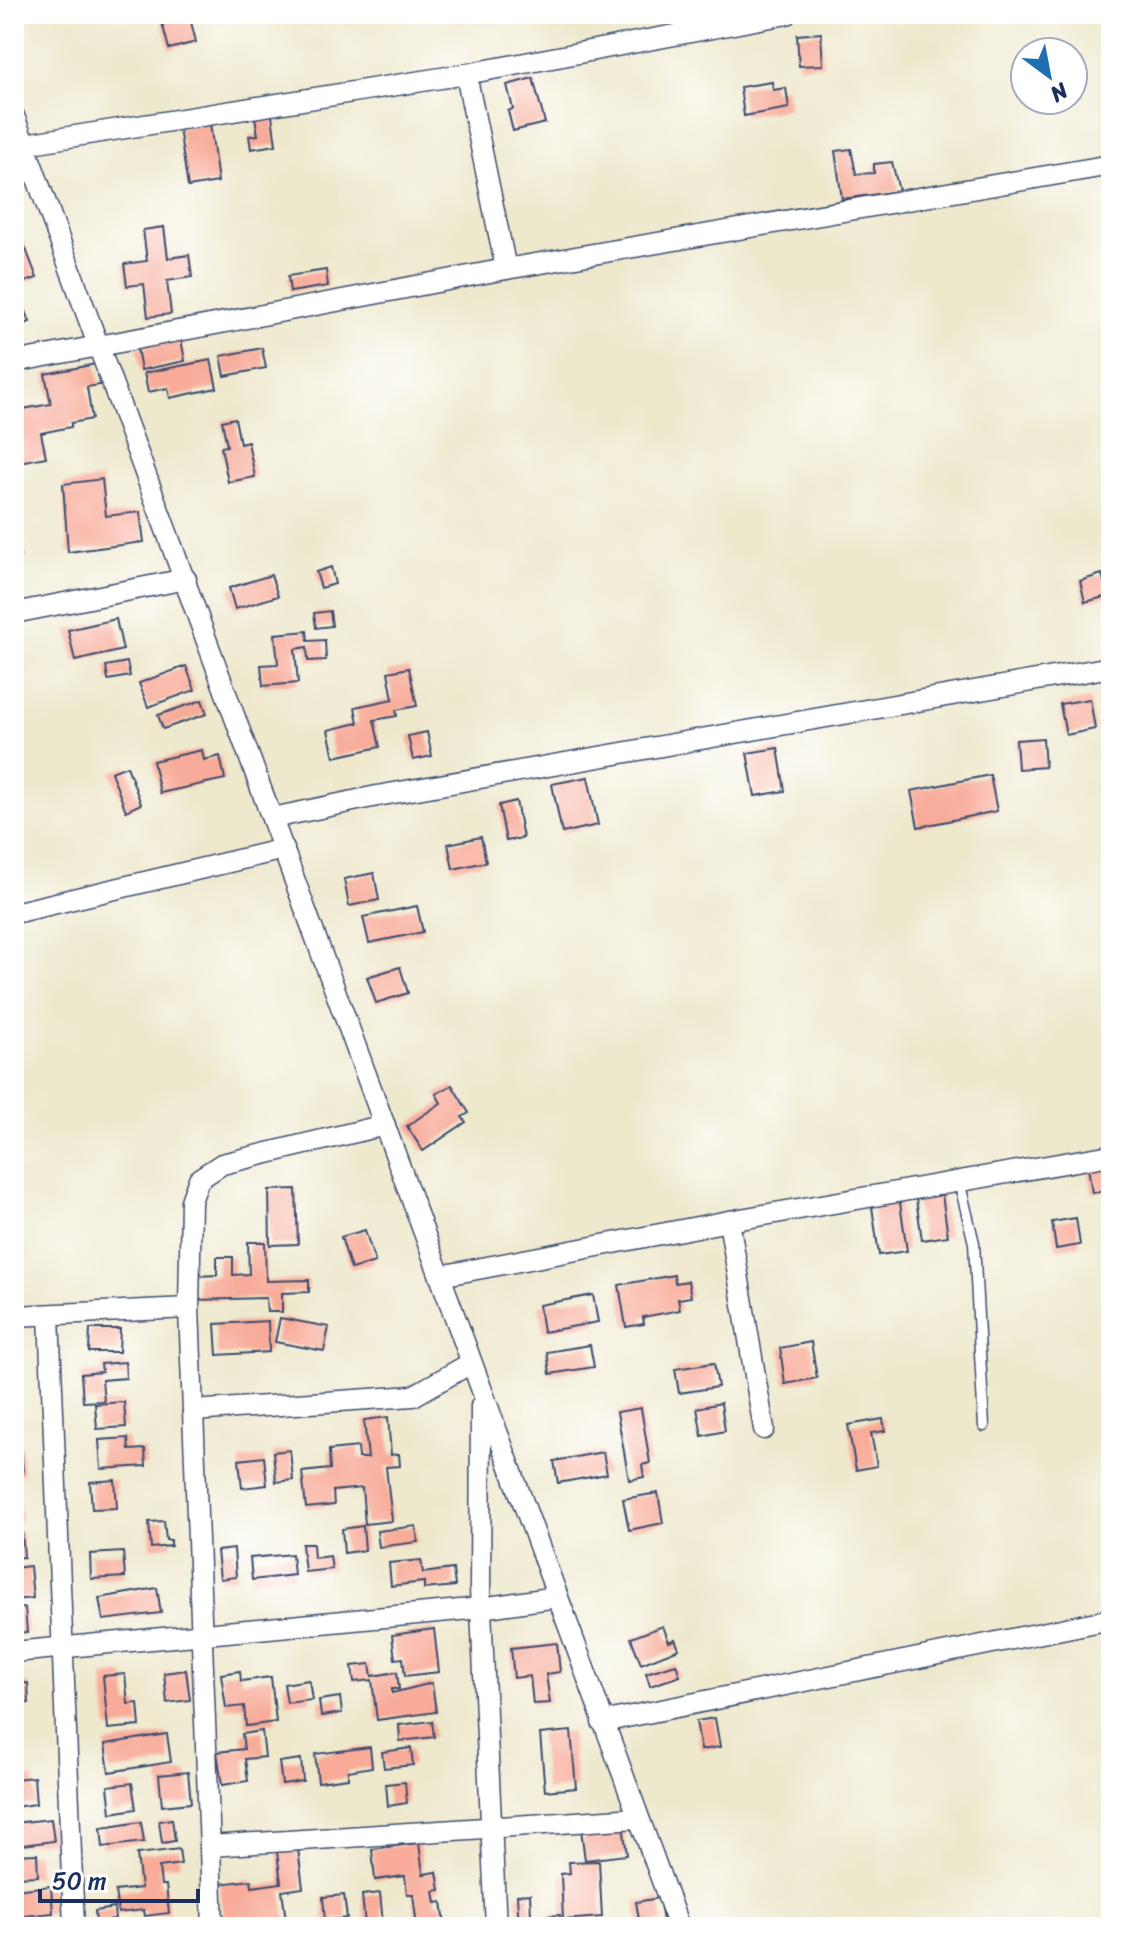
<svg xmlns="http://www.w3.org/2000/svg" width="1125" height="1941" font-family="Sriracha,sans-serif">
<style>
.building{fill:#f8ab99}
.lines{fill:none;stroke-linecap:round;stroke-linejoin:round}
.service-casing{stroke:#3b4b6e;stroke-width:13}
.minor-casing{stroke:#3b4b6e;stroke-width:23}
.service{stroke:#fff;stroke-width:10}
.minor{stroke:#fff;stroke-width:20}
</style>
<rect width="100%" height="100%" fill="#fff"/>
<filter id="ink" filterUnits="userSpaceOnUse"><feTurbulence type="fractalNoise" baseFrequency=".0125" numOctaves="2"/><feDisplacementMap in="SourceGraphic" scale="16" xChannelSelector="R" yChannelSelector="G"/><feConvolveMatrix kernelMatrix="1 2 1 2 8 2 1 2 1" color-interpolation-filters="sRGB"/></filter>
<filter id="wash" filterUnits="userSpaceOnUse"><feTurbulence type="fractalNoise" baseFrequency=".006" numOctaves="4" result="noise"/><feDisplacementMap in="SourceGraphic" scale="32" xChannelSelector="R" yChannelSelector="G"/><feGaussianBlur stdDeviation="1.8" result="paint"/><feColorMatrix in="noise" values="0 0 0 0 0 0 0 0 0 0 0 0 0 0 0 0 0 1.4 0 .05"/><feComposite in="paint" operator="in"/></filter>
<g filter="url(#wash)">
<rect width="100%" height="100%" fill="#eee8cc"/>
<g id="blocks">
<g class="building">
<path d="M189,14l7,28 -27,7 -8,-30z"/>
<path d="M821,33l2,32 -24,1 -2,-31z"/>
<path d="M533,78l12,45 -32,8 -5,-20 5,-2 -6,-24z"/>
<path d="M772,82l1,8 13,-2 3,20 -45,8 -4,-29z"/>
<path d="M271,108l5,37 -25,4 -2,-13 9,-1 -4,-24z"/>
<path d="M210,123l8,59 -30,5 -9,-59z"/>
<path d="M851,149l5,25 18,-1v-9l18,-2 7,29 -57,8 -7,-48z"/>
<path d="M164,227l4,31 21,-3 3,22 -25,4 4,33 -23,3 -4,-33 -17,2 -3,-22 23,-3 -4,-31z"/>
<path d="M21,236l16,42 -21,7 14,37 -16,6v-90z"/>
<path d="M326,270l2,16 -38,6 -2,-16z"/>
<path d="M181,339l4,22 -44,9 -4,-22z"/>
<path d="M262,348l4,20 -41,8 -4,-20z"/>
<path d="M211,360l6,28 -47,10 -2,-10 -20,4 -4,-19z"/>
<path d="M96,364l4,21 -13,2 5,32 -21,4v4l-30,6 5,24 -32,6v-63l3,10 34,-6 -6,-30z"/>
<path d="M235,418l5,26 8,-2 7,35 -27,5 -7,-35 6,-1 -5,-25z"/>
<path d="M102,479l4,37 34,-4 4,30 -76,10 -5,-68z"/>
<path d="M14,518l6,39h-6z"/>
<path d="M331,567l4,17 -14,4 -5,-16z"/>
<path d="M1102,574l6,22 -23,6 -5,-21z"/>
<path d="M271,575l7,21 -43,13 -6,-21z"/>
<path d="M330,611l2,15 -16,2 -2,-15z"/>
<path d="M116,619l7,31 -48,11 -7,-31z"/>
<path d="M307,631l1,10 17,-1 1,20 -18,1 -1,-14 -12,2 3,34 -35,3 -2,-21 17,-1 -3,-30z"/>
<path d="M127,662l3,14 -22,4 -2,-14z"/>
<path d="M186,666l9,24 -47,17 -9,-24z"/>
<path d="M409,668l8,38 -21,4 1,6 -23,4 6,27 -46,10 -6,-27 30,-7 -3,-16 38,-8 -5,-27z"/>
<path d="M1090,699l5,30 -29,6 -6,-31z"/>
<path d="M202,700l5,14 -44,15 -5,-14z"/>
<path d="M427,732l5,24 -19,4 -5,-24z"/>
<path d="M1043,738l2,29 -27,2 -2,-29z"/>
<path d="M778,748l7,43 -30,5 -8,-43z"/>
<path d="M202,750l2,10 16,-4 5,23 -65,14 -7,-32z"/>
<path d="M127,766l14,38 -15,7 -15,-39z"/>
<path d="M990,775l7,36 -79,16 -7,-36z"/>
<path d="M588,777l10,48 -36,8 -10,-49z"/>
<path d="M516,801l7,37 -17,3 -7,-36z"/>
<path d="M481,837l5,25 -33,7 -5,-25z"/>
<path d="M374,873l5,27 -30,6 -5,-27z"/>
<path d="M417,906l6,26 -54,11 -6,-26z"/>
<path d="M400,967l8,26 -32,10 -9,-26z"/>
<path d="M452,1085l17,28 -7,4 4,5 -43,29 -16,-25 34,-23 -5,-9z"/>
<path d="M1108,1164l3,26 -19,3 -4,-26z"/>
<path d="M296,1189l2,55 -28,1 -1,-55z"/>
<path d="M942,1195l6,41 -26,4 -6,-41z"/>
<path d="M899,1196l8,55 -28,4 -8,-55z"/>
<path d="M1076,1218l4,27 -24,4 -4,-27z"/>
<path d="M365,1230l10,32 -24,7 -10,-32z"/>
<path d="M248,1242h17l1,39 43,-1v12l-27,1v19h-15l-1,-14 -69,2v-24l20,-1v-18h16v18l16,-1z"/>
<path d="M674,1275l1,8 13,-2 3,16 -13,2 2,11 -37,7 1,7 -18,3 -7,-42z"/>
<path d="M593,1295l5,27 -55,10 -4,-27z"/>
<path d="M280,1318l49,9 -5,24 -49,-9z"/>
<path d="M268,1321l1,31 -52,3 -2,-31z"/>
<path d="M90,1329h30l-1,23h-30z"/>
<path d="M811,1342l6,36 -32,6 -5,-36z"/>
<path d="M590,1345l4,22 -44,7 -3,-22z"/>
<path d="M125,1362l1,16 -24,2 2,21 -21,1 -2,-28 21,-2 -1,-8z"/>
<path d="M714,1363l4,24 -39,6 -4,-24z"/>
<path d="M124,1402l2,25 -29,2 -2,-25z"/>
<path d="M721,1403l4,28 -23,5 -5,-28z"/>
<path d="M641,1408l9,55 -8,2 2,12 -15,3 -12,-68z"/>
<path d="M14,1417h4l2,25 -6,1z"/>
<path d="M388,1417l3,38 8,-1 1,12 -14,1 6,54 -27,3 -3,-36 -29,3 1,14 -28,3 -4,-36 28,-3 -1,-19 29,-3 1,11h9l-4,-38z"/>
<path d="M883,1419l2,12 -14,2 6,33 -21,4 -8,-45z"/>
<path d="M128,1438l1,12 16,-1 1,17 -45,3 -2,-29z"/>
<path d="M21,1447l2,27 -9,1v-27z"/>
<path d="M290,1450l3,30 -17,2 -3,-30z"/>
<path d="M603,1452l4,22 -49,9 -4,-22z"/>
<path d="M264,1457l3,28 -25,3 -3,-28z"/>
<path d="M115,1480l2,28 -25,1 -2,-27z"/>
<path d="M19,1492l2,30 -7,1v-30z"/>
<path d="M658,1493l5,30 -34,7 -6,-31z"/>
<path d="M164,1521l2,19h5v6l-20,2 -2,-26z"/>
<path d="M363,1526l2,24 -21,3 -2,-24z"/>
<path d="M416,1526l2,16 -39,5 -2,-16z"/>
<path d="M14,1531h8l2,26 -10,1z"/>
<path d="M302,1544h11l1,14 16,-2 2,13 -27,3z"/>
<path d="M234,1549l2,28 -16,2 -3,-28z"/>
<path d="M123,1552l2,25 -34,2 -1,-25z"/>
<path d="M292,1554l2,21 -42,5 -2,-22z"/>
<path d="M421,1560l2,13 30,-4 2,17 -31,3v-7l-33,4 -2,-23z"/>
<path d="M30,1566l3,32 -19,2v-32z"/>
<path d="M157,1588l4,25 -58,7 -4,-22z"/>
<path d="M25,1608l2,24 -13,1v-24z"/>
<path d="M663,1626l6,16 6,-3 4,10 -38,15 -10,-26z"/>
<path d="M434,1629l5,43 -34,4 -2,-18 -8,1 -3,-24z"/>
<path d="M557,1643l3,29 -14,2 4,29 -17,1 -3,-28 -16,2 -3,-30z"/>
<path d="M370,1664l2,12 25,-4 2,17h-7v4l40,-10 4,29 -59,8 -5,-40 -18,2 -2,-16z"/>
<path d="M676,1664l4,12 -30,10 -4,-13z"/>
<path d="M186,1670l4,30 -23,3 -3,-30z"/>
<path d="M240,1671l1,10 30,-4 5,45 -30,4 -2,-20 -18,2 -5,-34z"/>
<path d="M125,1674l3,30 10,-1 2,23 -32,3 -5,-53z"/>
<path d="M309,1680l3,20 -25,3 -3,-19z"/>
<path d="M28,1683l1,20 -15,2v-21z"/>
<path d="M340,1697l2,16 -21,3 -2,-16z"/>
<path d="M715,1718l5,29 -19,3 -5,-29z"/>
<path d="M432,1721l2,16 -34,4 -1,-16z"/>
<path d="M262,1731l3,26 -20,2 3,22 -26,4 -5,-33 27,-3 -2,-15z"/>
<path d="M571,1731l5,57 -31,3 -5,-57z"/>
<path d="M167,1734l4,28 -62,10 -4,-28z"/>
<path d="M370,1747l2,20 -24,4v7l-30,4 -3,-28z"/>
<path d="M411,1748l2,17 -29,3 -2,-16z"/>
<path d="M301,1759l2,22 -21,3 -3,-22z"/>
<path d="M188,1772l3,31 -29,3 -3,-31z"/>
<path d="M34,1777l2,27 -22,3v-28z"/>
<path d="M405,1782l2,21 -19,3 -2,-22z"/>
<path d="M132,1783l4,26 -25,4 -3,-27z"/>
<path d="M51,1819l3,22 -40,5v-23z"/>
<path d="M172,1819l3,22 -13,2 -3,-22z"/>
<path d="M141,1822l3,20 -41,5 -2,-19z"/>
<path d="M623,1824l4,31 -42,5 -4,-31z"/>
<path d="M419,1843l4,31 14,-2 3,18 -6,1 2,12 6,-1 3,21 -28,4 -4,-33h-6l-2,-18 -30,4 -3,-31z"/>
<path d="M179,1849l2,15 -22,3 2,18h5l3,28 -24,3 -1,-6 -26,3 -3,-22 26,-3 -4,-34z"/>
<path d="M298,1849l5,39 -21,3 5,36h-62l-6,-43 32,-4 1,7 29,-4 -4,-31z"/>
<path d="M37,1854l1,22 -24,1v-22z"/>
<path d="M599,1861l3,56 -39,3 -2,-46 9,-1 -1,-11z"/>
<path d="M51,1886l2,27 -39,4v-27z"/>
<path d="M380,1893l3,30 -18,2 -3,-30z"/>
<path d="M530,1894l1,23 29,-2 1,12h-42l-2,-32z"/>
<path d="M344,1895l3,23 -22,3 -2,-24z"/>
<path d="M659,1898l4,23 -23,4 -4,-23z"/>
<path d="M114,1908l1,12 -19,2 -1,-11z"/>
</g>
</g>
</g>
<g filter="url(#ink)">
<use href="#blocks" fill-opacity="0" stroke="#3b4b6e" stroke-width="2"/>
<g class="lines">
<g class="service-casing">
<path id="service" d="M959,1181l15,62 10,183"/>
</g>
<g class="minor-casing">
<g id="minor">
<path d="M466,74l40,195"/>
<path d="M14,116l665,1811"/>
<path d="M25,144l441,-70 321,-60"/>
<path d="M14,362l492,-93 605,-104"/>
<path d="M14,613l172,-34"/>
<path d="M273,818l104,-22 734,-129"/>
<path d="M14,913l270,-64"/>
<path d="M729,1221l35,208"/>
<path d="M440,1276l289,-55 382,-66"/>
<path d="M49,1315l25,612"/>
<path d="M14,1316l175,-8"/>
<path d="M481,1406l-1,183 16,338"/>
<path d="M193,1411l220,-15 58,-33"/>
<path d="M14,1652l467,-44 76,-11"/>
<path d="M602,1722l509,-103"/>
<path d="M210,1846l427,-28"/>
<path d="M213,1927l-24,-619 2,-107 8,-22 23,-15 163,-39"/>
</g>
</g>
<use href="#service" class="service"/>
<use href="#minor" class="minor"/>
</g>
</g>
<rect width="1125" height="1941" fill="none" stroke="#fff" stroke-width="48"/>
<g transform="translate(1049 76) rotate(148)"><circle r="38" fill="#ffffff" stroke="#a4acbf" stroke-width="2"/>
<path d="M0-6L14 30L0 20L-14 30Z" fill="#1f6fb2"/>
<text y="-12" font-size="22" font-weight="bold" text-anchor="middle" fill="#1b2f5e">N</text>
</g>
<path d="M40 1889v12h158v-12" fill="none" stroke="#1b2f5e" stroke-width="4"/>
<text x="52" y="1889" font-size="24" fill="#1b2f5e" stroke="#ffffff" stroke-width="6" paint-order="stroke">50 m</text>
</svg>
